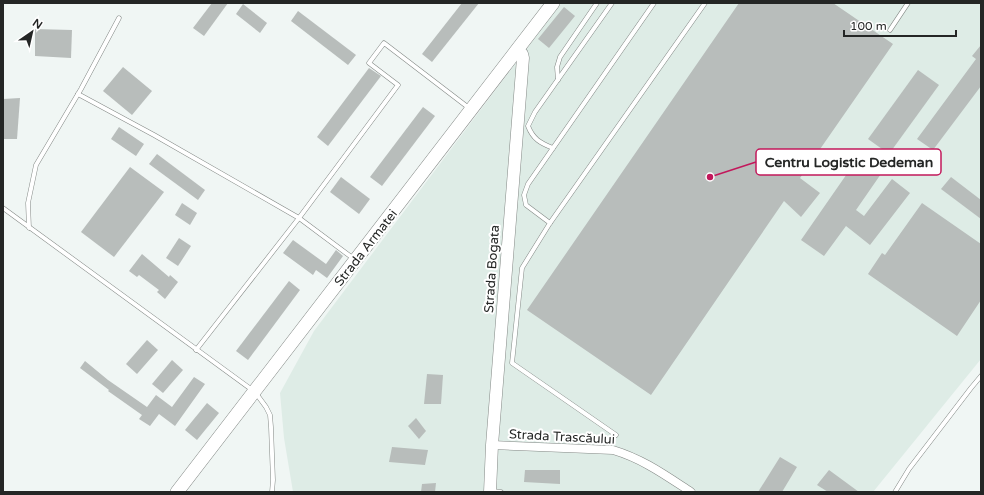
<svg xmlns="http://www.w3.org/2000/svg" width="984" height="495" font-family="'Varela Round',sans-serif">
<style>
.built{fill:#deece6}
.building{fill:#b8bdbb}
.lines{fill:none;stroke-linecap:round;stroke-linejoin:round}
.service-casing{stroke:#838885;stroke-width:5}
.minor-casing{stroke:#838885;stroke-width:9}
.secondary-casing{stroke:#838885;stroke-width:13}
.primary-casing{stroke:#838885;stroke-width:14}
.service{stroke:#fff;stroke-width:4}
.minor{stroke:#fff;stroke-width:8}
.secondary{stroke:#fff;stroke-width:12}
.primary{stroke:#fff;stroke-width:13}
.labels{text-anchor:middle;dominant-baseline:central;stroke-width:4;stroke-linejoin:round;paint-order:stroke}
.street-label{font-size:13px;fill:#242625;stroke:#fff}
.leader{fill:none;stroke:#c2185b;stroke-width:1.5}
.callout-dot{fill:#c2185b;stroke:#fff;stroke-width:1.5}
.callout{fill:#fff;stroke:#c2185b;stroke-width:1.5}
.callout-label{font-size:14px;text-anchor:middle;font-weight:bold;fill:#242625}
</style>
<rect width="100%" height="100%" fill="#f0f6f4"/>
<path class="built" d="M561,3h420v356l-108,133h-580l-9,-54 -4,-45 34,-62z"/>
<g class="building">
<path d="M212,3h16l-24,33 -11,-8z"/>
<path d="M462,3h17l-47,59 -10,-8z"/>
<path d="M739,3h94l60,41 -93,134 20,15 -19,24 -17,-16 -133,194 -124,-85z"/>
<path d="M243,4l24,19 -7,10 -24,-19z"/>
<path d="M564,7l11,9 -26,32 -11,-9z"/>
<path d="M298,11l58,44 -8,10 -57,-44z"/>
<path d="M35,29l37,1 -1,28 -36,-2z"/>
<path d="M981,45v41l-48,64 -16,-11 59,-80 -4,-3z"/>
<path d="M123,67l29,24 -20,24 -29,-24z"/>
<path d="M369,68l12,8 -53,70 -11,-9z"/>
<path d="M918,70l21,15 -50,69 -21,-15z"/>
<path d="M20,98l-3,41h-14v-40z"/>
<path d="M423,107l12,9 -53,70 -12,-9z"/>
<path d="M119,127l25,17 -8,12 -25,-17z"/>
<path d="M157,154l48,36 -7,10 -49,-36z"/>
<path d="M860,155l23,16 -27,39 8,6 28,-37 18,14 -40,52 -24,-19 -22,30 -23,-16z"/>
<path d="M130,167l34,25 -50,65 -33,-25z"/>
<path d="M341,177l29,22 -11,15 -29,-22z"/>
<path d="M951,177l30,23v19l-40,-30z"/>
<path d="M182,203l15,10 -7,12 -15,-10z"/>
<path d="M922,203l59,41v56l-24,36 -89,-62 14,-21 3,2z"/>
<path d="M179,238l12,8 -13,20 -12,-8z"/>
<path d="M293,240l33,24 10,-14 7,6 -16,22 -11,-8 -3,5 -30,-22z"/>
<path d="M142,254l27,23 1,-2 8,7 -13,17 -8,-7 2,-2 -20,-15 -2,2 -8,-6z"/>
<path d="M289,281l11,9 -52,70 -12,-9z"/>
<path d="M147,340l11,10 -21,24 -11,-10z"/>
<path d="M172,360l11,10 -20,23 -11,-9z"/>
<path d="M85,361l23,19 39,27 9,-12 16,12 22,-30 11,7 -30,42 -16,-12 -9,12 -11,-7 3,-4 -34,-24 1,-1 -29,-22z"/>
<path d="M427,374l16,1 -2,29h-17z"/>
<path d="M207,403l12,10 -22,27 -12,-10z"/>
<path d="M416,418l10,13 -7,8 -11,-13z"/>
<path d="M392,447l36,3 -3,15 -36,-3z"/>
<path d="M780,457l17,10 -15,25h-24z"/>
<path d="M525,470h35v14l-36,-2z"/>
<path d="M829,470l30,22h-31l-11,-7z"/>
<path d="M436,483l-1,9h-14l1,-8z"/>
</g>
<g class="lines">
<g class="service-casing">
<g id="service">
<path d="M890,30l18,-27"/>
<path d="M558,80l-1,-13 3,-10 37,-54"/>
<path d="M78,94l76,41 145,83 55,41"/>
<path d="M553,148c-13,-5 -20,-9 -25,-22l7,-14 77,-109"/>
<path d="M3,208l252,184 11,15 4,8 1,12 2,53 -1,12"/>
<path d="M550,223l-24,-18 -2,-10 4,-11 126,-181"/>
<path d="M29,228l-1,-25 8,-38 45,-76 38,-71"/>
<path d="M196,350l103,-132 99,-133 -29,-22 15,-20 85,65"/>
<path d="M616,435l-104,-72 10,-95 28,-45 155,-220"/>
<path d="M491,491l10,1"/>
<path d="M895,492l14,-23 62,-81 10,-12"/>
</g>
</g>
<g class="minor-casing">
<path id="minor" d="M492,445l121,5c30,9 52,25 78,42"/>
</g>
<g class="secondary-casing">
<path id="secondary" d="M490,492l2,-47 31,-387 -1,-4 -4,-3"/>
</g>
<g class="primary-casing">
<path id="primary" d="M177,492l376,-489"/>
</g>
<use href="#service" class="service"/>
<use href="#minor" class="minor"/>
<use href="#secondary" class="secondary"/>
<use href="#primary" class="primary"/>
</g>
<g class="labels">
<g class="street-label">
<text transform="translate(366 248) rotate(-52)">Strada Armatei</text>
<text transform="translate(492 269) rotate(-86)">Strada Bogata</text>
<text transform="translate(562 437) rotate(3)">Strada Trascăului</text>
</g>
</g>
<path class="leader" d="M710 177L756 162"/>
<circle class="callout-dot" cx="710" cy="177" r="4"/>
<rect class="callout" x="756" y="149" width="185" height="26" rx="4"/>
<g class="callout-label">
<text x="849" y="167">Centru Logistic Dedeman</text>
</g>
<rect width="984" height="495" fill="none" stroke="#242625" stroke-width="8"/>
<g transform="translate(32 32) rotate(34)" stroke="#ffffff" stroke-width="3" paint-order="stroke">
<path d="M0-3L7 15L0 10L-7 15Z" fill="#242625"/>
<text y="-6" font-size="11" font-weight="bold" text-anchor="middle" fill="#242625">N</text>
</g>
<path d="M844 30v6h112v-6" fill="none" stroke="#242625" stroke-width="2"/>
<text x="850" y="30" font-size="12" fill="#242625" stroke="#ffffff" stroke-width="3" paint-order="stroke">100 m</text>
</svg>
